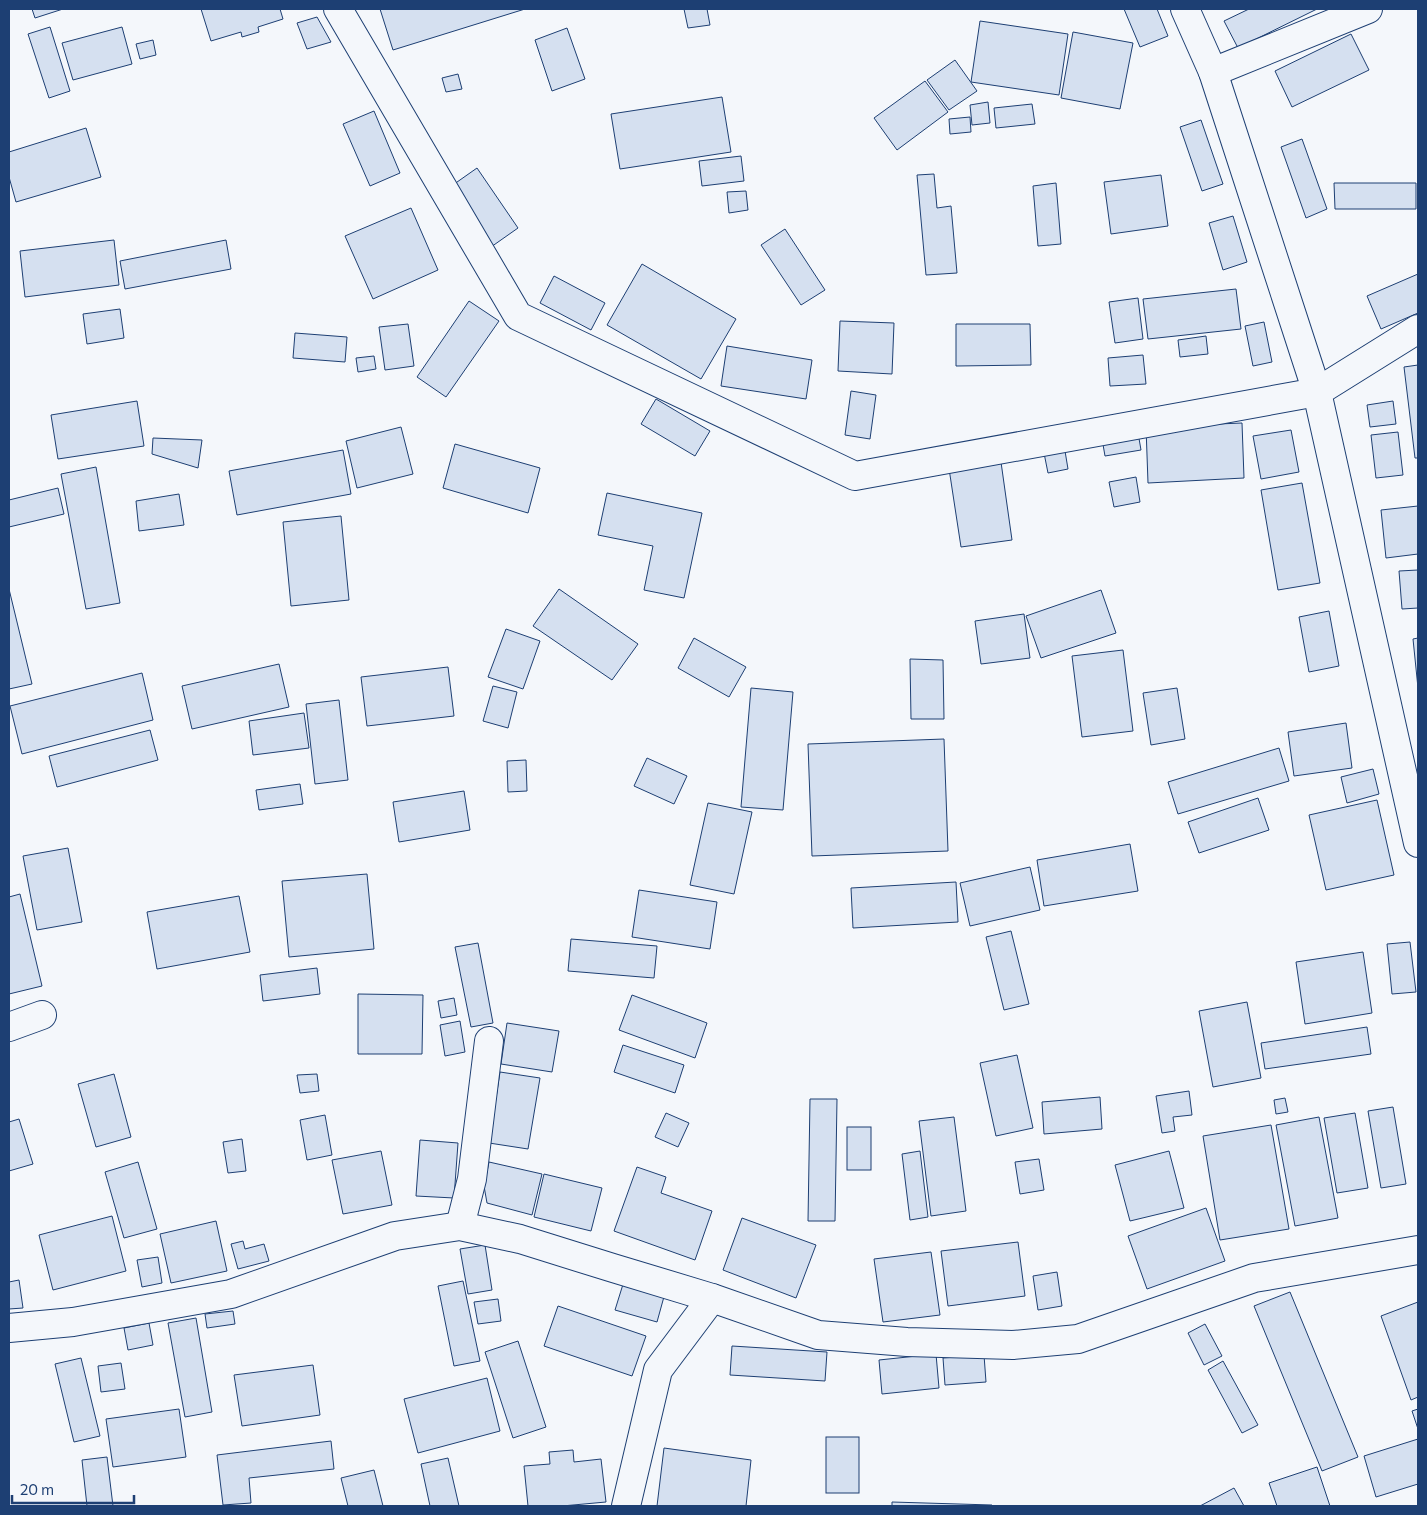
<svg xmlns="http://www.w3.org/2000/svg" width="1427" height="1515" font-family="Commissioner,sans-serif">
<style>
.building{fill:#d5e0f0;stroke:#1d3f73}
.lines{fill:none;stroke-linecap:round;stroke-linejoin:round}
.minor-casing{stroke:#1d3f73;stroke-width:30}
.tertiary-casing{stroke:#1d3f73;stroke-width:30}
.minor{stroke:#f4f7fb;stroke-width:28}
.tertiary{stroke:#f4f7fb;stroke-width:28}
</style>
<rect width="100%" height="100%" fill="#f4f7fb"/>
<g class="building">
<path d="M32,9h31l-28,9z"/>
<path d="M201,9h79l3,10 -25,8 1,5 -17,5 -1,-5 -30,9z"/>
<path d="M380,9h145l-132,41z"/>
<path d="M684,9h23l3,16 -22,3z"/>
<path d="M1124,9h33l11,27 -28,11z"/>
<path d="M1249,9h68l-79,39 -14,-27z"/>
<path d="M317,17l14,25 -24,7 -10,-26z"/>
<path d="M980,21l88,13 -9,61 -88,-13z"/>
<path d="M50,27l20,64 -21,7 -21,-64z"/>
<path d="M122,27l10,37 -59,16 -11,-37z"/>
<path d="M567,28l18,51 -33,12 -17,-51z"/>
<path d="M1073,32l60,11 -13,66 -59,-11z"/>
<path d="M1351,34l18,36 -77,37 -17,-36z"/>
<path d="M153,40l3,15 -16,4 -4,-15z"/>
<path d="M955,60l22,31 -28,19 -22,-30z"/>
<path d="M458,74l4,15 -16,3 -4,-14z"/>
<path d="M925,81l23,31 -51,38 -23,-32z"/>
<path d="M722,97l9,55 -111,17 -9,-55z"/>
<path d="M988,102l2,21 -18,2 -2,-20z"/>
<path d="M1032,104l3,20 -39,4 -2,-20z"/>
<path d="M374,111l26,62 -30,13 -27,-62z"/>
<path d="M970,117l1,15 -21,2 -1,-15z"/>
<path d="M1201,120l22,64 -21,7 -22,-64z"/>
<path d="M86,128l15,49 -85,25 -7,-25v-25z"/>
<path d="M1302,139l25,70 -21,9 -25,-71z"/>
<path d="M741,156l3,25 -42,5 -3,-25z"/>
<path d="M477,168l41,60 -27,19 -41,-60z"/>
<path d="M934,174l3,34 14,-2 6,67 -31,2 -9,-100z"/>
<path d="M1161,175l7,51 -57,8 -7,-52z"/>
<path d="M1056,183l5,61 -23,2 -5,-60z"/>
<path d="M1334,183h82v26h-81z"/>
<path d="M746,191l2,19 -19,3 -2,-21z"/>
<path d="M411,208l27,62 -65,29 -28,-63z"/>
<path d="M1233,216l14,46 -24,8 -14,-47z"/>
<path d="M785,229l40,61 -24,15 -40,-60z"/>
<path d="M114,240l5,45 -94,12 -5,-46z"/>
<path d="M226,240l5,29 -106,20 -5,-28z"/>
<path d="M642,264l94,55 -35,60 -94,-54z"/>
<path d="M1418,274v39l-37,16 -14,-33z"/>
<path d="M554,276l51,27 -14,27 -51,-27z"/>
<path d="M1236,289l5,40 -93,10 -5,-40z"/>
<path d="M1138,298l5,41 -28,4 -6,-41z"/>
<path d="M469,301l30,20 -53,76 -29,-20z"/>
<path d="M120,309l4,29 -37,6 -4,-30z"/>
<path d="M840,321l54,2 -2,51 -54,-3z"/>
<path d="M1264,322l8,40 -19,4 -8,-40z"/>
<path d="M408,324l6,42 -29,4 -6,-43z"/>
<path d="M956,324h74l1,41 -75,1z"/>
<path d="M295,333l52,4 -2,25 -52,-4z"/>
<path d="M1206,336l2,18 -28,3 -2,-17z"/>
<path d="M727,346l85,14 -6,39 -85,-13z"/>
<path d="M1143,355l3,29 -36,2 -2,-28z"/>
<path d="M374,356l2,13 -18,3 -2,-14z"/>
<path d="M1418,365v93h-3l-11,-91z"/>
<path d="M851,391l25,4 -6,44 -25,-4z"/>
<path d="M656,399l54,32 -15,25 -54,-32z"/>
<path d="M137,401l7,45 -86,13 -7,-44z"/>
<path d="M1393,401l3,23 -26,3 -3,-22z"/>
<path d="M1242,423l2,55 -96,5 -2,-56z"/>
<path d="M401,427l12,47 -56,14 -11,-47z"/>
<path d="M1137,427l4,23 -36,6 -4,-23z"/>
<path d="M1291,430l8,42 -38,7 -8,-43z"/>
<path d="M1398,432l5,43 -27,3 -5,-43z"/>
<path d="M153,438l49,2 -4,28 -46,-14z"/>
<path d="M1063,439l5,30 -20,4 -6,-30z"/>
<path d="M455,444l85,24 -12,45 -85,-25z"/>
<path d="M343,450l8,44 -114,21 -8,-44z"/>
<path d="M1000,455l12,85 -51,7 -13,-85z"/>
<path d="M96,467l24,136 -34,6 -25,-135z"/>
<path d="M1136,477l4,25 -26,5 -5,-25z"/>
<path d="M1302,483l18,100 -42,7 -17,-100z"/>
<path d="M58,488l6,26 -55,13v-27z"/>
<path d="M607,493l95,20 -18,85 -40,-8 9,-44 -55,-11z"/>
<path d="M179,494l5,31 -45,6 -3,-30z"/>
<path d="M1418,506v48l-32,4 -5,-48z"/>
<path d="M341,516l8,84 -58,6 -8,-84z"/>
<path d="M1418,570v38l-16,1 -3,-38z"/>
<path d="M9,589l23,95 -23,5z"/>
<path d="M559,589l79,55 -26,36 -79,-54z"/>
<path d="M1101,590l15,43 -75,25 -15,-42z"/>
<path d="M1329,611l10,55 -30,6 -10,-55z"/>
<path d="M1024,614l6,44 -49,6 -6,-43z"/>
<path d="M506,629l34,12 -17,48 -35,-12z"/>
<path d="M694,638l52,29 -17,30 -51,-29z"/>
<path d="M1418,638v50l-5,-49z"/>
<path d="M1123,650l10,81 -51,6 -10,-81z"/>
<path d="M910,659l33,1 1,59h-33z"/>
<path d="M279,664l10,43 -97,22 -10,-43z"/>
<path d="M448,667l6,49 -87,10 -6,-49z"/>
<path d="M142,673l11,47 -131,34 -12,-48z"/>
<path d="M493,686l24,6 -9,36 -25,-7z"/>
<path d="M751,688l42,4 -10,118 -42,-3z"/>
<path d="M1177,688l8,51 -34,6 -8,-52z"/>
<path d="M339,700l9,80 -33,4 -9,-80z"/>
<path d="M304,713l5,35 -56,7 -4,-34z"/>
<path d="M1346,723l6,45 -58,8 -6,-44z"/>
<path d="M150,730l8,30 -101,27 -8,-31z"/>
<path d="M944,739l4,112 -136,5 -4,-112z"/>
<path d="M1279,748l10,33 -111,33 -10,-32z"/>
<path d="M647,758l40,18 -13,28 -40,-18z"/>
<path d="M526,760l1,31 -19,1 -1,-31z"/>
<path d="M1373,769l6,25 -32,9 -6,-26z"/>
<path d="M300,784l3,20 -44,6 -3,-20z"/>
<path d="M464,791l6,39 -71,12 -6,-40z"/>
<path d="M1258,798l11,32 -70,23 -11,-31z"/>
<path d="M1377,800l17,75 -68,15 -17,-75z"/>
<path d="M708,803l44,9 -18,82 -44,-9z"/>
<path d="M1130,844l8,47 -94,15 -7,-46z"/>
<path d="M68,848l14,74 -45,8 -14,-74z"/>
<path d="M1030,867l10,43 -70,16 -10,-43z"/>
<path d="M367,874l7,75 -85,8 -7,-76z"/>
<path d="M956,882l2,40 -105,6 -2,-40z"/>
<path d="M639,890l78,12 -7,47 -78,-12z"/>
<path d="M20,894l22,92 -33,8v-97z"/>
<path d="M239,896l11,56 -93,17 -10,-57z"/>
<path d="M1011,931l18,73 -25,6 -18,-73z"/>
<path d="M571,939l86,7 -3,32 -86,-7z"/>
<path d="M1410,942l6,50 -24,2 -5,-50z"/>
<path d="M478,943l15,80 -22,4 -16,-80z"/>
<path d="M1363,952l9,61 -67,11 -9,-62z"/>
<path d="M317,968l3,26 -57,7 -3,-26z"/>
<path d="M358,994l65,1 -1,59h-64z"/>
<path d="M632,995l75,28 -12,35 -76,-28z"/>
<path d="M454,998l3,17 -16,3 -3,-17z"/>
<path d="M1247,1002l14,76 -48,9 -14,-76z"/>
<path d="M460,1021l5,31 -20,4 -5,-31z"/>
<path d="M507,1023l52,8 -7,41 -51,-8z"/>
<path d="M1367,1027l4,27 -106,15 -4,-26z"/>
<path d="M623,1045l61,20 -9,28 -61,-21z"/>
<path d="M1017,1055l16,73 -37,8 -16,-73z"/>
<path d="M500,1072l40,6 -12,71 -39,-6z"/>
<path d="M114,1074l17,63 -35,10 -18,-63z"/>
<path d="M317,1074l2,17 -19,2 -3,-18z"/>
<path d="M1189,1091l3,24 -19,2 2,14 -13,2 -6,-37z"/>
<path d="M1100,1097l2,32 -58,5 -2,-32z"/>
<path d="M1285,1098l3,14 -12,2 -2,-14z"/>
<path d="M810,1099h27l-2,122h-27z"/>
<path d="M1393,1107l13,77 -25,4 -13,-77z"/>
<path d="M666,1113l23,10 -11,24 -23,-10z"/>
<path d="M1355,1113l13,75 -31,5 -13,-75z"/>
<path d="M325,1115l7,40 -25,5 -7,-40z"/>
<path d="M954,1117l12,94 -35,5 -12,-95z"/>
<path d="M1319,1117l19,101 -43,8 -19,-101z"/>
<path d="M19,1119l14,45 -24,7v-49z"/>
<path d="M1271,1125l18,104 -69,11 -17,-104z"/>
<rect x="847" y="1127" width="24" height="43"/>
<path d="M242,1139l4,32 -18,2 -5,-31z"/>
<path d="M420,1140l38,3 -4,55 -38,-2z"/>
<path d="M381,1151l11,54 -49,9 -11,-54z"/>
<path d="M920,1151l8,66 -18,3 -8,-66z"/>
<path d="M1169,1151l15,57 -54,13 -15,-56z"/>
<path d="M1039,1159l5,31 -24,4 -5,-32z"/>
<path d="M138,1162l19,67 -33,9 -19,-66z"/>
<path d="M489,1162l53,12 -10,41 -45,-12 -3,-17z"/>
<path d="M637,1167l29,10 -5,16 51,18 -17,49 -81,-29z"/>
<path d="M544,1174l58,14 -11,43 -57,-14z"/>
<path d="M1206,1208l19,53 -78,28 -19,-53z"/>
<path d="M112,1216l14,55 -73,19 -14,-55z"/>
<path d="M742,1218l74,27 -20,53 -73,-28z"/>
<path d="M216,1221l11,50 -56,12 -11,-49z"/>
<path d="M243,1241l2,8 19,-5 5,17 -31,8 -7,-25z"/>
<path d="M1018,1242l7,54 -77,10 -7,-55z"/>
<path d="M485,1245l7,45 -24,4 -8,-45z"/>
<path d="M931,1252l9,63 -57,7 -9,-63z"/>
<path d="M158,1257l4,26 -20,4 -5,-27z"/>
<path d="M1057,1272l5,34 -24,4 -5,-34z"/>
<path d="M19,1280l4,28 -14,1v-27z"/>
<path d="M463,1281l17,80 -26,5 -16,-80z"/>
<path d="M624,1281l41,12 -8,29 -42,-12z"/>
<path d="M1290,1292l68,165 -36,14 -68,-165z"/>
<path d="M498,1299l3,22 -23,3 -4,-22z"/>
<path d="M1418,1302v95l-7,3 -30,-84z"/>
<path d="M558,1306l88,30 -14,40 -88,-30z"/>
<path d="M233,1311l2,13 -28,4 -2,-14z"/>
<path d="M196,1318l16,94 -27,5 -17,-94z"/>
<path d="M149,1323l4,22 -25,5 -4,-22z"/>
<path d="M1205,1324l17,32 -18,9 -16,-32z"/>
<path d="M518,1341l28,86 -33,11 -28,-86z"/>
<path d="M732,1346l95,6 -2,29 -95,-6z"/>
<path d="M936,1354l3,34 -57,6 -3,-34z"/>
<path d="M984,1355l2,27 -41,3 -2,-27z"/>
<path d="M81,1358l19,78 -26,6 -19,-78z"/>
<path d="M1223,1361l35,64 -16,8 -34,-63z"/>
<path d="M121,1363l4,26 -24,3 -3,-26z"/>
<path d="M313,1365l7,50 -78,11 -8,-51z"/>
<path d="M487,1378l13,53 -82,22 -14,-54z"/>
<path d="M179,1409l7,48 -73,10 -7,-48z"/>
<path d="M1418,1409v20l-6,-18z"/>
<rect x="826" y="1437" width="33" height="56"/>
<path d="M1418,1439v45l-42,13 -12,-41z"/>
<path d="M331,1441l3,28 -85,9 2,25 -28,2 -6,-50z"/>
<path d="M664,1448l87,12 -5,46h-89z"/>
<path d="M573,1450l1,12 27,-3 5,43 -44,4h-34l-4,-40 26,-2 -1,-12z"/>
<path d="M107,1457l6,49h-26l-5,-46z"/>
<path d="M448,1458l11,48h-29l-9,-42z"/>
<path d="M1317,1467l13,39h-53l-8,-23z"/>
<path d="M374,1470l9,36h-35l-7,-28z"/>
<path d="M1234,1488l10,18h-44z"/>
<path d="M892,1502l100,3v1h-100z"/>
</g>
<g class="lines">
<g class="minor-casing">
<g id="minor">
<path d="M338,9l180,307 337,160 462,-84 101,-63"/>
<path d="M1213,72l155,-63"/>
<path d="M9,1027l33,-12"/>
<path d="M460,1226l12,-47 17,-138"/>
<path d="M626,1506l32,-136 54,-72"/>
</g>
</g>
<g class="tertiary-casing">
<g id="tertiary">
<path d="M1185,9l28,63 104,320 101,451"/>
<path d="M9,1328l64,-6 158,-28 164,-58 65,-10 60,13 93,29 99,30 106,37 89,7 106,3 65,-6 176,-61 164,-28"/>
</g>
</g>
<use href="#minor" class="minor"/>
<use href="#tertiary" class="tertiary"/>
</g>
<rect width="1427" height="1515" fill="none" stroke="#1d3f73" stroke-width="20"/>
<path d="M12 1495v8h122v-8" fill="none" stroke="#1d3f73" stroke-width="2.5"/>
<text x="20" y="1495" font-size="15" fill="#1d3f73" stroke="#f4f7fb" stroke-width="4" paint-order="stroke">20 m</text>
</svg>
